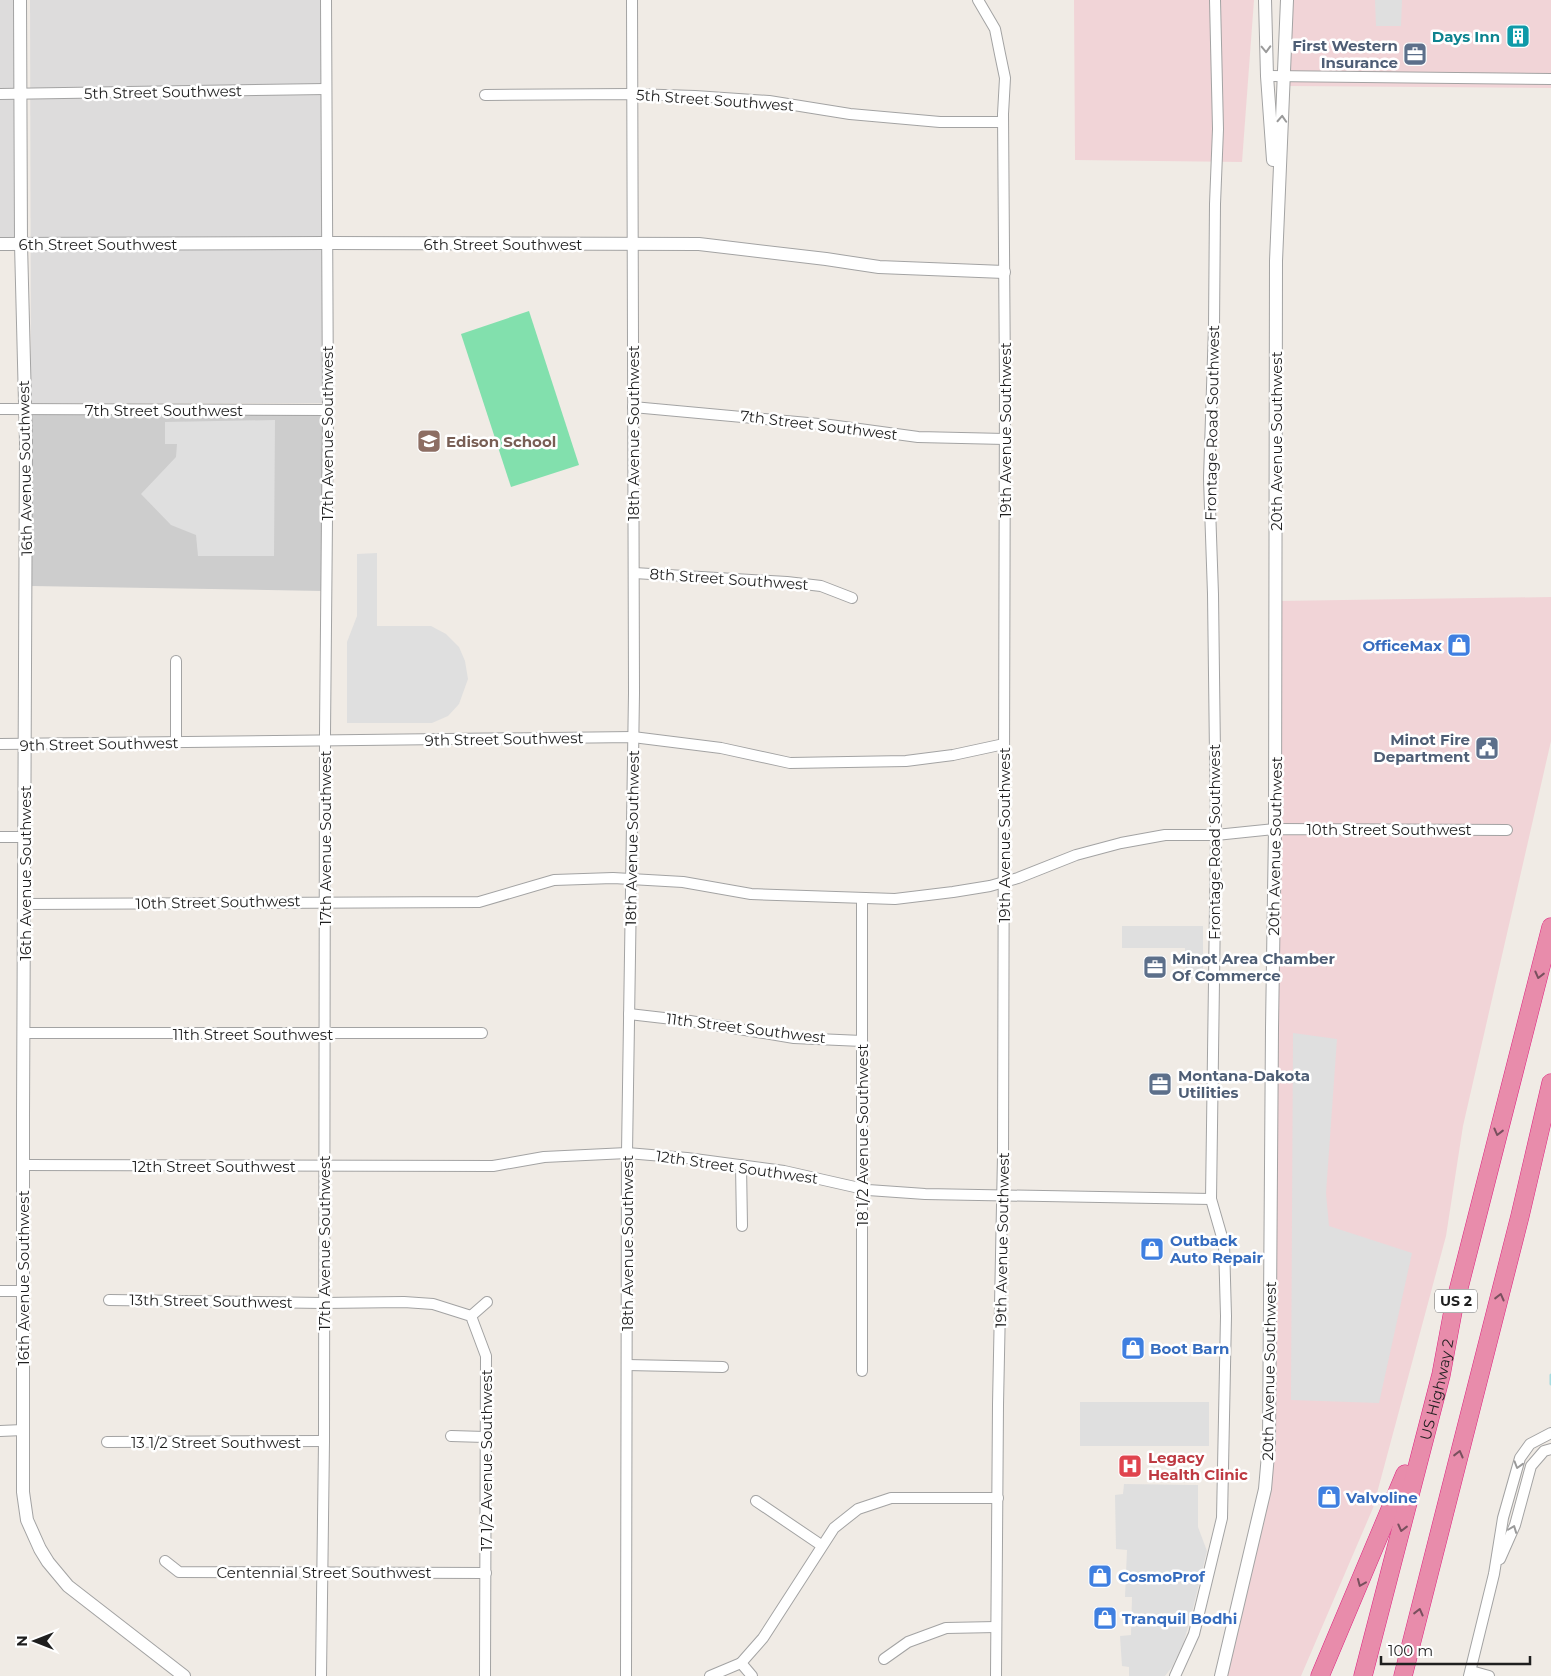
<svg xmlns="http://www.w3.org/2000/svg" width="1551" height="1676" font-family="Montserrat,sans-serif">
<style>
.residential{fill:#dddcdc}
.commercial{fill:#f1d4d7}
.religious{fill:#cdcdcd}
.pitch{fill:#82e0ad}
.parking{fill:#dfdfdf}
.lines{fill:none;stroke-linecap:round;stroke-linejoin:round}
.stream{stroke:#a5dade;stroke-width:3}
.minor-casing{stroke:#a3a3a3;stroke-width:12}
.tertiary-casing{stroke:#a3a3a3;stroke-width:14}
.motorway-casing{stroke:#de227f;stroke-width:19}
.minor{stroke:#fff;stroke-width:10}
.tertiary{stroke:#fff;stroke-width:12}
.motorway{stroke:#e88cab;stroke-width:18}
.oneway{stroke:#9a9a9a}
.oneway2{stroke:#79505e}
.labels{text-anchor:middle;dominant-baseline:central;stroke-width:5;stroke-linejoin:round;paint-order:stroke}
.shield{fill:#fff;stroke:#626262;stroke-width:1}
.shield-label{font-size:14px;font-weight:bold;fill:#1f1f1f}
.culture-label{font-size:15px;font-weight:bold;fill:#0d838f;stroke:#fff;text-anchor:end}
.service-label{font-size:15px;font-weight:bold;fill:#4e5e75;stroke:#fff;text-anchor:end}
.street-label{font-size:15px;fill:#1f1f1f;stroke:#fff}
.education-label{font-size:15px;font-weight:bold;fill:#785e54;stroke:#fff;text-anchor:start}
.shop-label{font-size:15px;font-weight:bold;fill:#366cbe;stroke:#fff;text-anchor:start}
.health-label{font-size:15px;font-weight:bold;fill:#be3a42;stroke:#fff;text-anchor:start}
</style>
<rect width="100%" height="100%" fill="#f0ebe5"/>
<g class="residential">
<path d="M0,0h18l-1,239h-17z"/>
<path d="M30,0h293v403h-292z"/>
</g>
<g class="commercial">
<path d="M1074,0h180l-12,162 -167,-2z"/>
<path d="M1291,0h260v88l-262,-2z"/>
<path d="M1551,597v144l-88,385 -17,110 -73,272 -72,168h-78l44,-183 10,-892z"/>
</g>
<path class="religious" d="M32,412l290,1 1,178 -292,-5z"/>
<path class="pitch" d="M529,311l50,154 -68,22 -50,-153z"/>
<g class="parking">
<path d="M1375,0h27l-1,26h-25z"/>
<path d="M275,420l-1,136h-76l-2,-21 -25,-10 -30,-31 35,-37 1,-13h-12v-22z"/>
<path d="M377,553v73h54l15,8 13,13 6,14 3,18 -9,25 -11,12 -16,7h-85v-81l10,-26v-62z"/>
<path d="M1122,926h81v51l-17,1 -1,-30h-63z"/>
<path d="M1293,1033l44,6 -11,154 3,33 83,27 -33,150 -88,-3z"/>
<rect x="1080" y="1402" width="129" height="44"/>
<path d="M1124,1484l74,1v42l9,24 -17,70 -7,23 -11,23 -7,9h-36v-9l-7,-1 -2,-30 11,-1 1,-38h-7l2,-47 -11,-1 -1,-54 8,-1z"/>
</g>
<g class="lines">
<path class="stream" d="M1551,1375v9"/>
<g class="minor-casing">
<g id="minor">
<path d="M978,0l17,29 5,25 5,24 -2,36 2,270 -2,772 -5,249 -2,271"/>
<path d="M1267,76l284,3"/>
<path d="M0,94l326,-5"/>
<path d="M485,95l147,-1 63,2 74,5 81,13 90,8h63"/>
<path d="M633,407l197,18 88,12 87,2"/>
<path d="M0,409l328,1"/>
<path d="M634,573l153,9 34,4 31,12"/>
<path d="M176,661v82"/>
<path d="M0,744l633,-7 88,11 69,15 116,-2 47,-6 51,-11"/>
<path d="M0,837h25"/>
<path d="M862,898v473"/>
<path d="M25,904l454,-2 75,-22 59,-2 70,4 68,12 144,5 58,-7 37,-6 28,-8 58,-23 45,-12 44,-8h51l59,-6 232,1"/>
<path d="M629,1014l61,7 104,17 68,3"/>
<path d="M24,1033h458"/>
<path d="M23,1165l470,1 51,-9 83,-4 60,5 97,13 84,19 57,4 286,5"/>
<path d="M741,1165l1,61"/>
<path d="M0,1291h23"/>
<path d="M109,1300l214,3 81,-1 29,2 38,12 15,40 -1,320"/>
<path d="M471,1316l16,-14"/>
<path d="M627,1365l96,2"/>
<path d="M0,1431l23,-1"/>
<path d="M451,1436l34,1"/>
<path d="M107,1442l217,-1"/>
<path d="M756,1501l65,44"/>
<path d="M1500,1559l15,-34 16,-59 13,-15 7,-2"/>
<path d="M165,1561l14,11 307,1"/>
<path d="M884,1659l24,-17 38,-14 50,-1"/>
<path d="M741,1663l11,13"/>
<path d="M1471,1671l18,5"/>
<path d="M321,1676l3,-235 1,-708 3,-323 -2,-410"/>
<path d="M626,1676l1,-523 7,-460 -2,-693"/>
<path d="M710,1676l31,-13 22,-25 71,-110 24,-19 33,-11h107"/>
<path d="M1175,1676l19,-42 28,-116 4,-202 -2,-72 -13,-45 5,-364 -3,-241 -4,-116 5,-151 1,-123 3,-75 -3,-129"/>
<path d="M1469,1676l25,-102 9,-56 17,-60 10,-14 21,-11"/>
</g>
</g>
<g class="tertiary-casing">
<g id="tertiary">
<path d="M20,0l1,244 5,198 -3,674v376l4,28 13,29 8,13 20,24 116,90"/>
<path d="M1265,0l2,76 6,84"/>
<path d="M0,244l328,-1 371,1 127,15 53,8 125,5"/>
<path d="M1221,1676l44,-187 4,-46 3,-415 3,-199 1,-568 11,-261"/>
</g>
</g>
<g class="motorway-casing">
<g id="motorway">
<path d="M1320,1676l85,-202"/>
<path id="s1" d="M1363,1676l78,-301 12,-64 98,-384"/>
<path d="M1403,1676l117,-460 31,-133"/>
</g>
</g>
<use href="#minor" class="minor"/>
<use href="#tertiary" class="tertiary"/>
<use href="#motorway" class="motorway"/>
</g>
<defs><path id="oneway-chevron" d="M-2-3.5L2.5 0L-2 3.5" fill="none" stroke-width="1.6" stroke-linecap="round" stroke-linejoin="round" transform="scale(1.25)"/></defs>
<g class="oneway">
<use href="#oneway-chevron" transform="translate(1266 49) rotate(88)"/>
<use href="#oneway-chevron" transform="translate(1282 119) rotate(-87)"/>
<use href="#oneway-chevron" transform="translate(1518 1465) rotate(107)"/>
<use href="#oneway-chevron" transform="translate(1513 1529) rotate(-69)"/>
</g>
<g class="oneway2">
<use href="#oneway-chevron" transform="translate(1539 975) rotate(104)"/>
<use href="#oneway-chevron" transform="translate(1498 1132) rotate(104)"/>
<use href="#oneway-chevron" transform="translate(1500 1297) rotate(-76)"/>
<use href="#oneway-chevron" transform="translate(1459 1454) rotate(-76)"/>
<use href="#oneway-chevron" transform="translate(1402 1528) rotate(104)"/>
<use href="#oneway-chevron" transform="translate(1361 1583) rotate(113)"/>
<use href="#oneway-chevron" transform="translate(1419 1612) rotate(-76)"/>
</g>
<defs>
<g id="building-square" transform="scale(1.25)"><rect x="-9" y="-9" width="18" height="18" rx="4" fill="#0f9aa8" stroke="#fff"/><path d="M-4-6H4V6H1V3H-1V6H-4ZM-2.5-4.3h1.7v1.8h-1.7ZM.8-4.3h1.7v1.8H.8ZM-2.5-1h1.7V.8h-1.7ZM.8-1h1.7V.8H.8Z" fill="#fff"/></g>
<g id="office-square" transform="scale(1.25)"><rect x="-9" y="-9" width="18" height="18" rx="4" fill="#5c6f8a" stroke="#fff"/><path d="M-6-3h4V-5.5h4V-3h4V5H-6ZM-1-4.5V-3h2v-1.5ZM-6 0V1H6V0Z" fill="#fff"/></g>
<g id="school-square" transform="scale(1.25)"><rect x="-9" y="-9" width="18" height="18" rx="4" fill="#8d6e63" stroke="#fff"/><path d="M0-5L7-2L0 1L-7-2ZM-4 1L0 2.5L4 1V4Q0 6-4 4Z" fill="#fff"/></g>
<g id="shop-square" transform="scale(1.25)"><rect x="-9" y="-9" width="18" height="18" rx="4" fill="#3f7fe0" stroke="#fff"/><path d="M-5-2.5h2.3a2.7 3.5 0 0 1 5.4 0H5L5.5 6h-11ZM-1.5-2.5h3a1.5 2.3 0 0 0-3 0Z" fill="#fff"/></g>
<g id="civic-square" transform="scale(1.25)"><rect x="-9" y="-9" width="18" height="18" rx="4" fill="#5c6f8a" stroke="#fff"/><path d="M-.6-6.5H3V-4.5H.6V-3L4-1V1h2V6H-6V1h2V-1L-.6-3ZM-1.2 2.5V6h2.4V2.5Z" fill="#fff"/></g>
<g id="hospital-square" transform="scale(1.25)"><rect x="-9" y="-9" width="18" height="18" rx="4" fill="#e0444e" stroke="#fff"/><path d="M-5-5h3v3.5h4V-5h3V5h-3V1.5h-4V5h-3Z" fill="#fff"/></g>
</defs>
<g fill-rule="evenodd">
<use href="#building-square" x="1518" y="36"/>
<use href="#office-square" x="1415" y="54"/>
<use href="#school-square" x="429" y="441"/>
<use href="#shop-square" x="1459" y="645"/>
<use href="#civic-square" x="1487" y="748"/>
<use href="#office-square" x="1155" y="967"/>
<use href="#office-square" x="1160" y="1084"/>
<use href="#shop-square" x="1152" y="1249"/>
<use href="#shop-square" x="1133" y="1348"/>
<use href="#hospital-square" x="1130" y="1466"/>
<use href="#shop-square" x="1329" y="1497"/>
<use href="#shop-square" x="1100" y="1576"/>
<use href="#shop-square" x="1105" y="1618"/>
</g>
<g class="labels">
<rect class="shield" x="1435" y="1289.5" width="42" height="23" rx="4"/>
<g class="shield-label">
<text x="1456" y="1301">US 2</text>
</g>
<g class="culture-label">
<text x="1500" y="36">Days Inn</text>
</g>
<g class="service-label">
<text x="1398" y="45">First Western<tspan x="1398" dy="17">Insurance</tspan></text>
<text x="1470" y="739">Minot Fire<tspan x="1470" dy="17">Department</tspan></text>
<text x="1172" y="958" text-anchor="start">Minot Area Chamber<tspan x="1172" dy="17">Of Commerce</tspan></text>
<text x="1178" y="1075" text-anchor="start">Montana-Dakota<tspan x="1178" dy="17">Utilities</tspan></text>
</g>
<g class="street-label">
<text transform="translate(163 92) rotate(-1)">5th Street Southwest</text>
<text transform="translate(715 100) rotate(4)">5th Street Southwest</text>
<text x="98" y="244">6th Street Southwest</text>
<text x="503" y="244">6th Street Southwest</text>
<text x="164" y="410">7th Street Southwest</text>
<text transform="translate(1212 423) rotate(-89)">Frontage Road Southwest</text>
<text transform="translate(819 425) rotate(7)">7th Street Southwest</text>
<text transform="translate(1005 430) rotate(-90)">19th Avenue Southwest</text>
<text transform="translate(327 433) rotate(-90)">17th Avenue Southwest</text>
<text transform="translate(633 433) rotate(-90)">18th Avenue Southwest</text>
<text transform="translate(1276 441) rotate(-90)">20th Avenue Southwest</text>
<text transform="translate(25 468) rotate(-91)">16th Avenue Southwest</text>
<text transform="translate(729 579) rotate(4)">8th Street Southwest</text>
<text transform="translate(504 739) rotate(-1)">9th Street Southwest</text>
<text transform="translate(99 744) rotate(-1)">9th Street Southwest</text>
<text x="1389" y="829">10th Street Southwest</text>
<text transform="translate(1004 835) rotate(-90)">19th Avenue Southwest</text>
<text transform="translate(325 838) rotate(-90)">17th Avenue Southwest</text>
<text transform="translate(632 838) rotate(-89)">18th Avenue Southwest</text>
<text transform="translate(1214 842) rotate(-90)">Frontage Road Southwest</text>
<text transform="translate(1275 846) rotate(-89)">20th Avenue Southwest</text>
<text transform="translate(25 873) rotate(-90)">16th Avenue Southwest</text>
<text transform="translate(218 902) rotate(-1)">10th Street Southwest</text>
<text transform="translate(746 1028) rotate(7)">11th Street Southwest</text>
<text x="253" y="1034">11th Street Southwest</text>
<text transform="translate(862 1135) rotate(-90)">18 1/2 Avenue Southwest</text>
<text x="214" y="1166">12th Street Southwest</text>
<text transform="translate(737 1167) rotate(8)">12th Street Southwest</text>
<text transform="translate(1002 1240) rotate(-89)">19th Avenue Southwest</text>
<text transform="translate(324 1243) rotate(-90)">17th Avenue Southwest</text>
<text transform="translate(627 1243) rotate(-90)">18th Avenue Southwest</text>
<text transform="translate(23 1278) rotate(-90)">16th Avenue Southwest</text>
<text transform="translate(211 1301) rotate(1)">13th Street Southwest</text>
<text transform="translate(1269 1371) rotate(-89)">20th Avenue Southwest</text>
<text stroke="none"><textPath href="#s1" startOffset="296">US Highway 2</textPath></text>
<text x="216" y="1442">13 1/2 Street Southwest</text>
<text transform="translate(486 1460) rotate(-90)">17 1/2 Avenue Southwest</text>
<text x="324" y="1572">Centennial Street Southwest</text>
</g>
<g class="education-label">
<text x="446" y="441">Edison School</text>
</g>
<g class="shop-label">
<text x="1442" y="645" text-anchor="end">OfficeMax</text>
<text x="1170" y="1240">Outback<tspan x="1170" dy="17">Auto Repair</tspan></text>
<text x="1150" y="1348">Boot Barn</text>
<text x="1346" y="1497">Valvoline</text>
<text x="1118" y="1576">CosmoProf</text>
<text x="1122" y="1618">Tranquil Bodhi</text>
</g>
<g class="health-label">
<text x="1148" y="1457">Legacy<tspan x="1148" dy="17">Health Clinic</tspan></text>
</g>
</g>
<g transform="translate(35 1641) rotate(270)" stroke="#ffffff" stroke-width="4" paint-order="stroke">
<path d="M0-4L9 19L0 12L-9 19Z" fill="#1f1f1f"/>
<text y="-8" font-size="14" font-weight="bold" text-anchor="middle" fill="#1f1f1f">N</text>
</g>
<path d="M1381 1656v8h149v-8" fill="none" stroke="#1f1f1f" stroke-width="2.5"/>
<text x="1388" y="1656" font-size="15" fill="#1f1f1f" stroke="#ffffff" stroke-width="4" paint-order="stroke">100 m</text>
</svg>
